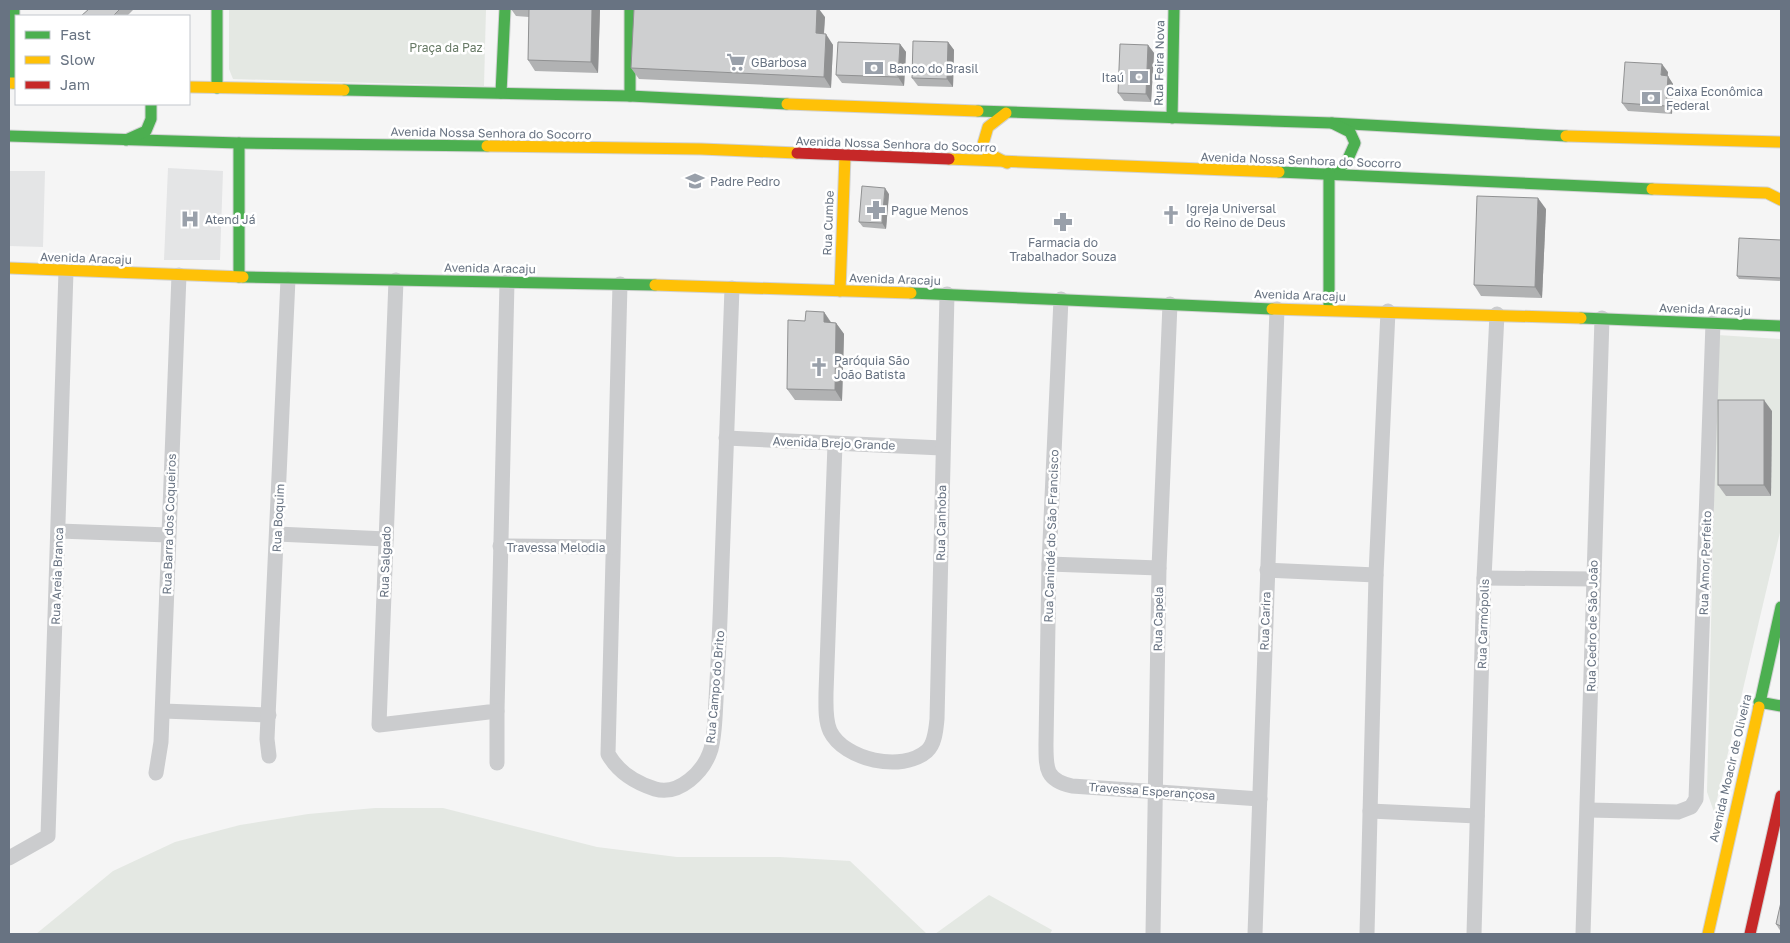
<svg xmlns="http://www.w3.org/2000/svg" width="1790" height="943" font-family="'Golos Text',sans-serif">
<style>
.built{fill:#e4e5e6}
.green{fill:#e4e8e3}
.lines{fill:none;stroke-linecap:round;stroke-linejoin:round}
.fast-casing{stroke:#d1d2d3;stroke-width:13}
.slow-casing{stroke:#d1d2d3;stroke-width:13}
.jam-casing{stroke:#d1d2d3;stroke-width:13}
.street{stroke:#cbccce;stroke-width:15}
.fast{stroke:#4caf50;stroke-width:11}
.slow{stroke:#ffc107;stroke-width:11}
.jam{stroke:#c62828;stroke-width:11}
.wall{fill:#b1b2b3}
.shaded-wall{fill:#909192}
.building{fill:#cecfd0;stroke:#909192}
.labels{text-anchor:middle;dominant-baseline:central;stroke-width:5;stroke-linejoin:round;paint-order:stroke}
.park-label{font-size:12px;fill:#687a66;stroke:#fff}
.poi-label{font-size:12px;fill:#687382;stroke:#fff;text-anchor:start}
.street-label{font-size:12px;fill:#687382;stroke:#fff}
</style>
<rect width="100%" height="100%" fill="#f5f5f5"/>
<g class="built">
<path d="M168,168l55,3 -3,89h-56z"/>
<path d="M9,171h36l-2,76 -34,-1z"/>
</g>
<g class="green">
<path d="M229,9h257l-2,77 -251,-7 -4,-10z"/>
<path d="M1718,335l63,4v189l-67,284 -7,-20z"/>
<path d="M375,808h68l154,39 80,10h103l70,4 77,73h-891l77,-63 62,-29 65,-17 68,-11z"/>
<path d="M989,895l63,35 -2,4h-115z"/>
</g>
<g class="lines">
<g class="fast-casing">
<g id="fast">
<path d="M217,9v79"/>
<path d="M630,9v87"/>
<path d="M13,83l1,-74"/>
<path d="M344,90l286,6 157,8"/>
<path d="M501,93l4,-84"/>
<path d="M978,111l354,12 234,13"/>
<path d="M1172,118l2,-109"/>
<path d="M1332,123l18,9 5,11 -8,18 -14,12"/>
<path d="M9,136l230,7 248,3"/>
<path d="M126,140l20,-9 5,-12v-15"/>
<path d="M239,143v134"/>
<path d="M1279,172l373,17"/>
<path d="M1329,173v136"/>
<path d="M243,277l412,8"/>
<path d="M911,293l361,16"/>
<path d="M1581,318l200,8"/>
<path d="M1759,702l22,4"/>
<path d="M1759,707l22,-100"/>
</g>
</g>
<g class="slow-casing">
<g id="slow">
<path d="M9,83h7"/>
<path d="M189,87l155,3"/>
<path d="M787,104l191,7"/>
<path d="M1006,113l-18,14 -5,17 5,9 19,10"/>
<path d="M1566,136l215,6"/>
<path d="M487,146l214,3 96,4"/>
<path d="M949,159l330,13"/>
<path d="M1652,189l115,4 14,7"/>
<path d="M9,268l234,9"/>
<path d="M655,285l256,8"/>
<path d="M840,291l5,-135"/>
<path d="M1272,309l309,9"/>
<path d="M1708,934l51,-227"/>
</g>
</g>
<g class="jam-casing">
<g id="jam">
<path d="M797,153l152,6"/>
<path d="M1750,934l31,-138"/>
</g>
</g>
<g class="street">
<path d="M396,280l-17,445 118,-14 10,-429"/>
<path d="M620,284l-12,470c10,18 28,29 47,35 24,7 49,-17 56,-40 4,-15 4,-33 5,-49 2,-36 4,-73 5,-109 3,-101 7,-202 11,-303"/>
<path d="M1061,299l-12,265 -3,179c0,25 -1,37 26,43l188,13"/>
<path d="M726,438l216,10"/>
<path d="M835,444l-9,249c0,12 -1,27 4,38 14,29 72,42 97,20 8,-7 9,-22 10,-32l10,-425"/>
<path d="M59,531l109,4"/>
<path d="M277,534l109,5"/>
<path d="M500,546l111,1"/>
<path d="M1049,564l110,4"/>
<path d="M1267,570l109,5"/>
<path d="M1484,578l109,1"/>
<path d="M163,711l106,4"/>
<path d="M269,756l-2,-17 21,-460"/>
<path d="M497,763v-52"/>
<path d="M156,773l5,-31 18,-467"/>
<path d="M1588,810l90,2 13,-5 5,-8 17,-476"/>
<path d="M1370,811l107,5"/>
<path d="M9,858l39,-22 18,-565"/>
<path d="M1153,934l6,-366 11,-264"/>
<path d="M1255,934l22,-625"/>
<path d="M1367,934l9,-359 12,-264"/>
<path d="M1474,934l10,-356 13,-264"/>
<path d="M1583,934l19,-616"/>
</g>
<use href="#fast" class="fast"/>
<use href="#slow" class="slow"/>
<use href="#jam" class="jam"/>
</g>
<g class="wall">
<path d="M89,9h45l-7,7h-46z"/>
<path d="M511,9h89l-2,64 -63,-2 -7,-11 1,-43 -13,-1z"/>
<path d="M825,17l-1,17 9,11 -2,43 -192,-9 -8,-11z"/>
<path d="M948,42l6,8 -1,37 -35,-1 -6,-8z"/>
<path d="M900,44l6,8 -2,34 -62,-3 -6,-8z"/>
<path d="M1148,45l6,8 -3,49 -27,-1 -6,-8z"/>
<path d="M1668,72l-1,4 6,8 -1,30 -44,-3 -6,-8z"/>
<path d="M889,194l-3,35 -23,-2 -4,-5z"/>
<path d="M1546,209l-4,89 -61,-2 -7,-11z"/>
<path d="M1781,240v41l-42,-2 -2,-3z"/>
<path d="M824,312l7,10 5,1 8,11 -2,67 -47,-1 -8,-11 18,-68z"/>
<path d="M1772,411l-1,85h-45l-8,-11z"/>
<path d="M1781,902v30l-5,-8z"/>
</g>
<g class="shaded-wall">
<path d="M592,9h8l-2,64 -7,-11z"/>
<path d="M812,9h7l6,8 -2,27 -7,-11z"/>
<path d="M826,34l7,11 -2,43 -7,-11z"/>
<path d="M948,42l6,8 -1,37 -6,-8z"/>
<path d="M900,44l6,8 -2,34 -6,-9z"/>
<path d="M1148,45l6,8 -3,49 -5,-8z"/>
<path d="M1662,64l6,8 -1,12 -6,-9z"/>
<path d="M1668,76l5,8 -1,30 -6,-8z"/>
<path d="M885,188l4,6 -3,35 -4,-6z"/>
<path d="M1538,198l8,11 -4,89 -7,-11z"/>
<path d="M824,312l7,11 -7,-1z"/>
<path d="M836,323l8,11 -2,67 -7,-11z"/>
<path d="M1764,400l8,11 -1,85 -7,-11z"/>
</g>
<g class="building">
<path d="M89,9h31l-7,7h-32z"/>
<path d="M529,9h63l-1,53 -63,-2z"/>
<path d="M634,9h183l-1,24 10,1 -2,43 -193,-9z"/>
<path d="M913,41l35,1 -1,37 -35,-1z"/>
<path d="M838,42l62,2 -2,33 -62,-2z"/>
<path d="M1120,44l28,1 -2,49 -28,-1z"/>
<path d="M1625,62l37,2 -1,11 7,1 -2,30 -44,-3z"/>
<path d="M862,186l23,2 -3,35 -23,-1z"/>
<path d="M1477,196l61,2 -3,89 -61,-2z"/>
<path d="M1739,238l42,2v38l-44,-2z"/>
<path d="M806,311l18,1v10l12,1 -1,67 -48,-1 1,-69 17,1z"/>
<rect x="1718" y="400" width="46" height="85"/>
<path d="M1781,902v24l-5,-2z"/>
</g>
<defs>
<g id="supermarket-bare" transform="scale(1.5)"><path d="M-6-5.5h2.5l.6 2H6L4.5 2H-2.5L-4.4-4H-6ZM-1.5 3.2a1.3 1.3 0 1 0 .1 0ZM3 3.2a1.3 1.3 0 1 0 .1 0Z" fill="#99a0aa" stroke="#fff" stroke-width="2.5" paint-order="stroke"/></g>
<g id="bank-bare" transform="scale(1.5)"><path d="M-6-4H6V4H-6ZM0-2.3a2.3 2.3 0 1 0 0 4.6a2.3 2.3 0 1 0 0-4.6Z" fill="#99a0aa" stroke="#fff" stroke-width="2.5" paint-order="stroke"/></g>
<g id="school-bare" transform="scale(1.5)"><path d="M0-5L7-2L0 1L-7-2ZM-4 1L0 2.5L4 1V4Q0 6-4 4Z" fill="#99a0aa" stroke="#fff" stroke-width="2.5" paint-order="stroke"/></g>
<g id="pharmacy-bare" transform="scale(1.5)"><path d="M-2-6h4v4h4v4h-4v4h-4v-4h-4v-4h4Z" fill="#99a0aa" stroke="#fff" stroke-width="2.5" paint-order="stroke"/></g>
<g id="church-bare" transform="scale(1.5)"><path d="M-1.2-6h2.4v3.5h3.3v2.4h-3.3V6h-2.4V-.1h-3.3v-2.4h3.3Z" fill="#99a0aa" stroke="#fff" stroke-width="2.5" paint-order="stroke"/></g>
<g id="hospital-bare" transform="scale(1.5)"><path d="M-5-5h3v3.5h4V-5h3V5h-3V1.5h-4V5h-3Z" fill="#99a0aa" stroke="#fff" stroke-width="2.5" paint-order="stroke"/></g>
</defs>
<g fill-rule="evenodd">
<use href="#supermarket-bare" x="736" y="62"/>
<use href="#bank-bare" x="874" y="68"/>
<use href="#bank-bare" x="1139" y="77"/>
<use href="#bank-bare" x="1651" y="98"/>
<use href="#school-bare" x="695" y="181"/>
<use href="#pharmacy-bare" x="876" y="210"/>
<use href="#church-bare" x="1171" y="215"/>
<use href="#hospital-bare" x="190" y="219"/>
<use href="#pharmacy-bare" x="1063" y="222"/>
<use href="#church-bare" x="819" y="367"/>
</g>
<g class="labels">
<g class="park-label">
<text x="446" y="47">Praça da Paz</text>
</g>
<g class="poi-label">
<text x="751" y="62">GBarbosa</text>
<text x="889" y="68">Banco do Brasil</text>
<text x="1124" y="77" text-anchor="end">Itaú</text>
<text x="1666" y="91">Caixa Econômica<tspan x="1666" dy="14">Federal</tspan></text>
<text x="710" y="181">Padre Pedro</text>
<text x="1186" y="208">Igreja Universal<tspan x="1186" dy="14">do Reino de Deus</tspan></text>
<text x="891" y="210">Pague Menos</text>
<text x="205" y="219">Atend Já</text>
<text x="1063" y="242" text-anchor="middle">Farmacia do<tspan x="1063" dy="14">Trabalhador Souza</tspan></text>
<text x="834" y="360">Paróquia São<tspan x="834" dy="14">João Batista</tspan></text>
</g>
<g class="street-label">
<text transform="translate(1159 63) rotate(-89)">Rua Feira Nova</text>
<text transform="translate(491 133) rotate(1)">Avenida Nossa Senhora do Socorro</text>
<text transform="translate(896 144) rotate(2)">Avenida Nossa Senhora do Socorro</text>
<text transform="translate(1301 160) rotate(2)">Avenida Nossa Senhora do Socorro</text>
<text transform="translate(828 223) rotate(-88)">Rua Cumbe</text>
<text transform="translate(86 258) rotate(2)">Avenida Aracaju</text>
<text transform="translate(490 268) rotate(1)">Avenida Aracaju</text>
<text transform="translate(895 279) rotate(2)">Avenida Aracaju</text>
<text transform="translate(1300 295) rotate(2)">Avenida Aracaju</text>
<text transform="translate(1705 309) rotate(2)">Avenida Aracaju</text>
<text transform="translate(834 443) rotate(2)">Avenida Brejo Grande</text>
<text transform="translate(278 518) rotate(-87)">Rua Boquim</text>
<text transform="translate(941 523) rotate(-89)">Rua Canhoba</text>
<text transform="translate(169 524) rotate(-88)">Rua Barra dos Coqueiros</text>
<text transform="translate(1051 536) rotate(-88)">Rua Canindé do São Francisco</text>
<text x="556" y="547">Travessa Melodia</text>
<text transform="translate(385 562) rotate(-88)">Rua Salgado</text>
<text transform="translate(1705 563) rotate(-88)">Rua Amor Perfeito</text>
<text transform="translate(57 576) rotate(-88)">Rua Areia Branca</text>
<text transform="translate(1158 619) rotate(-89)">Rua Capela</text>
<text transform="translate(1265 621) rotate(-88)">Rua Carira</text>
<text transform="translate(1483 624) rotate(-88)">Rua Carmópolis</text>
<text transform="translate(1592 626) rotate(-89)">Rua Cedro de São João</text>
<text transform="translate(715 687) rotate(-85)">Rua Campo do Brito</text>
<text transform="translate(1730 768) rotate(-77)">Avenida Moacir de Oliveira</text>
<text transform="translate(1152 791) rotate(4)">Travessa Esperançosa</text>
</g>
</g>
<rect width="1790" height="943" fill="none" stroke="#687382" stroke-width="20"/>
<rect x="15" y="15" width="175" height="90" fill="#ffffff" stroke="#c3c7cd"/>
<rect x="25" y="31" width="25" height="8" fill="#4caf50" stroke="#c3c7cd"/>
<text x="60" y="40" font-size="15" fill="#687382">Fast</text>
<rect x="25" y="56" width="25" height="8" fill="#ffc107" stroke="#c3c7cd"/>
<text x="60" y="65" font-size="15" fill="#687382">Slow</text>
<rect x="25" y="81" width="25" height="8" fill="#c62828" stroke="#c3c7cd"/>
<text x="60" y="90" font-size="15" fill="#687382">Jam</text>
</svg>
